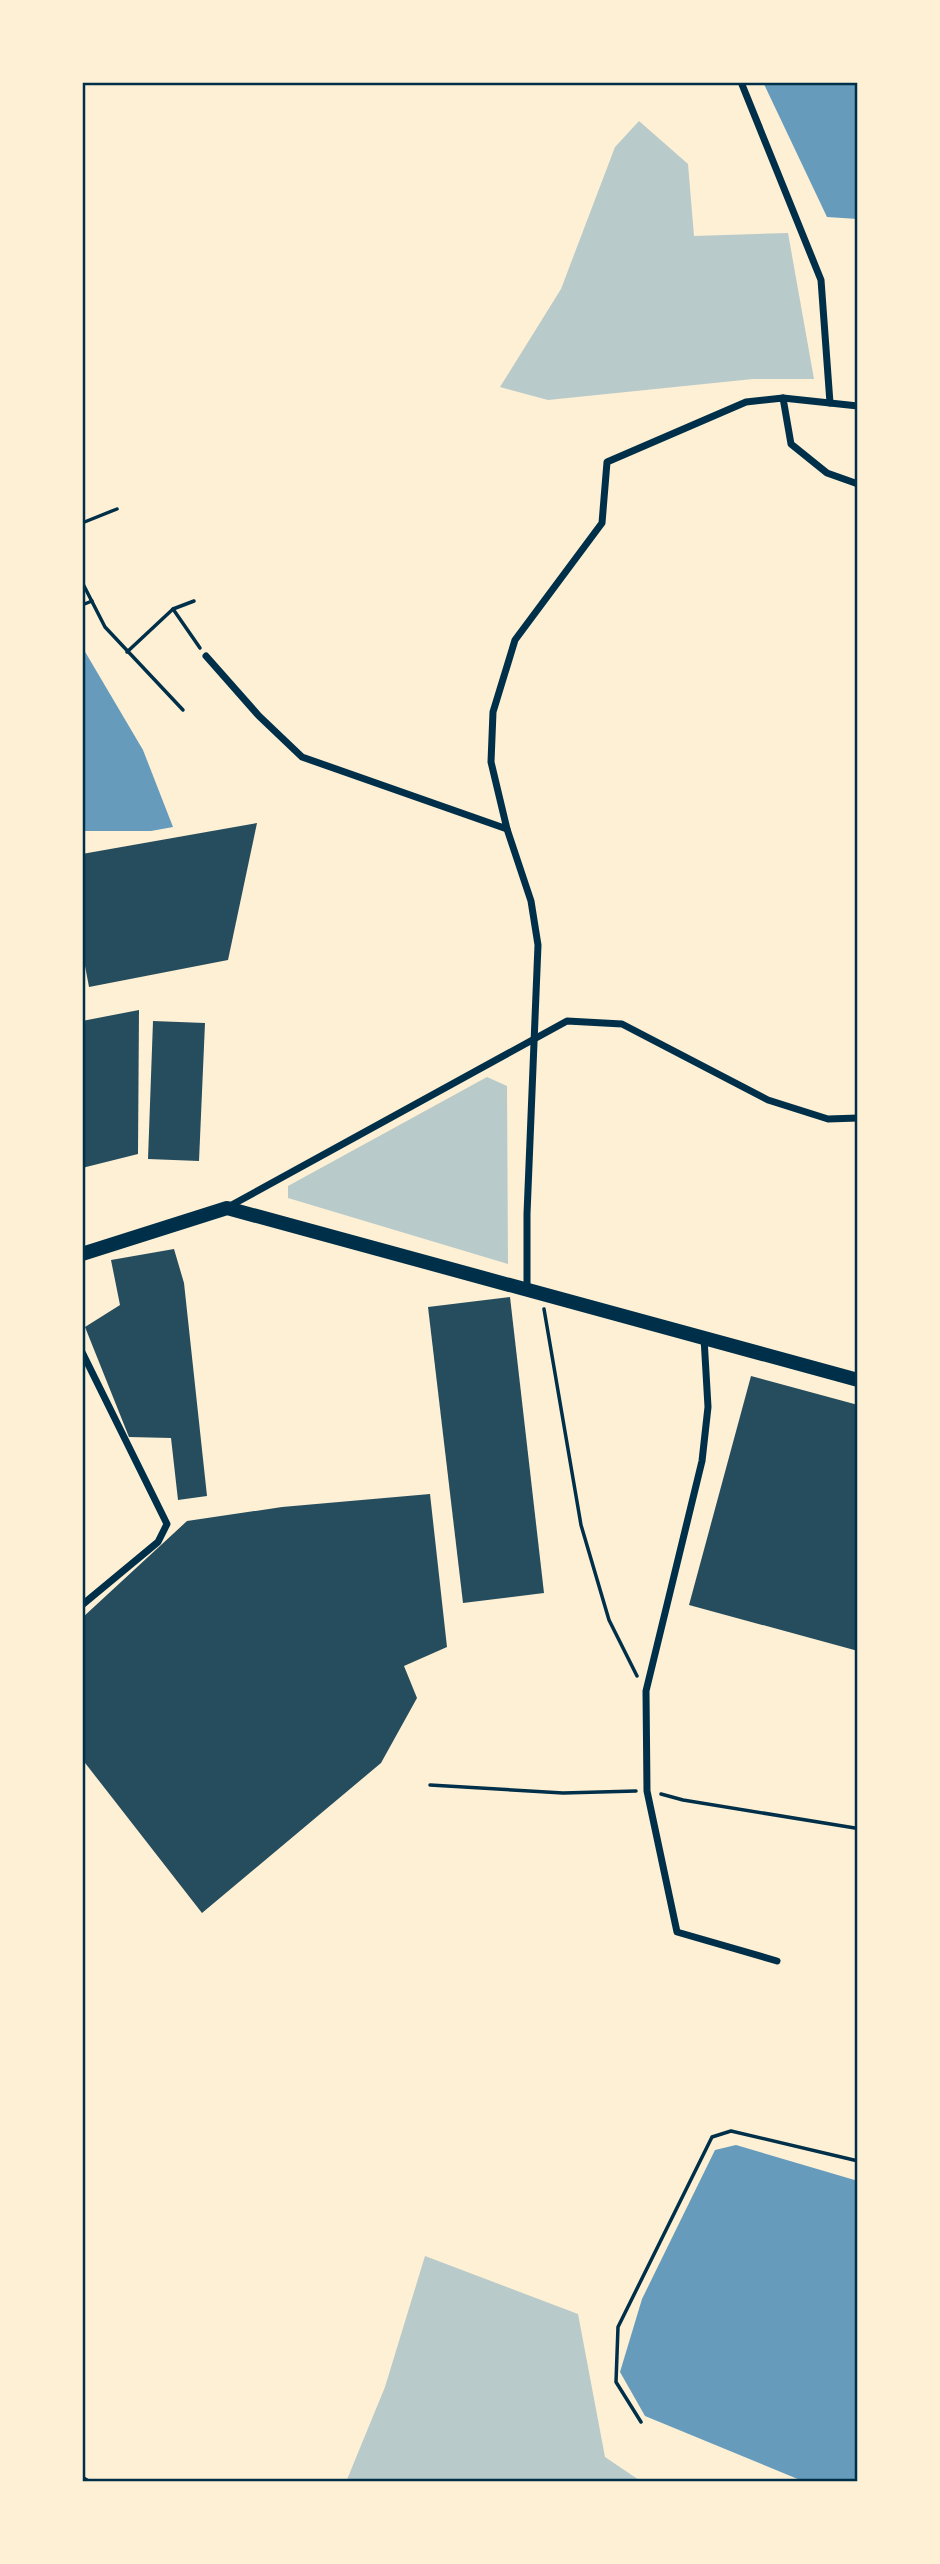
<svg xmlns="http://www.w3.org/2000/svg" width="940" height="2564" font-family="Rubik,sans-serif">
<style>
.green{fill:#b9caca}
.water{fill:#669bbc}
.building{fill:#264d5e}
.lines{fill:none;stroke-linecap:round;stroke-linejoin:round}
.path{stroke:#003049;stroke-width:3.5}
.minor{stroke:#003049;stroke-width:7}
.secondary{stroke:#003049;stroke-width:14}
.neatline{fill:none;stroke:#003049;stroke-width:2.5}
</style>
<rect width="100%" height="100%" fill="#fdf0d5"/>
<g class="green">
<path d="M639,121l49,43 6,72 94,-3 26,146h-61l-205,21 -48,-13 61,-98 54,-142z"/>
<path d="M487,1077l20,9 1,178 -220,-66v-12z"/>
<path d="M425,2256l153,58 27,143 37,25h-296l39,-95z"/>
</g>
<g class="water">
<path d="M763,82h95v137l-31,-2z"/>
<path d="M84,650l59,100 30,77 -22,4h-69z"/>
<path d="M736,2145l122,36v301h-53l-160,-66 -25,-44 22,-73 73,-149z"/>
</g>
<g class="building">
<path d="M257,823l-29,137 -139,27 -7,-37v-96z"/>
<path d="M139,1010l-1,144 -56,14v-147z"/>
<path d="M153,1021l52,2 -6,138 -51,-2z"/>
<path d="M174,1249l10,34 23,213 -29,4 -7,-62 -42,-1 -44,-110 35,-22 -9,-45z"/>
<path d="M510,1297l34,296 -81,10 -35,-296z"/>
<path d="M751,1376l107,29v246l-169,-46z"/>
<path d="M430,1494l17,153 -43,19 13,32 -36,65 -179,150 -120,-154v-141l105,-97 95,-14z"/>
</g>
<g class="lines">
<g class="path">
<path d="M82,523l35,-14"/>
<path d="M82,582l23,45 78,83"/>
<path d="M82,605l10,-4"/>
<path d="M173,609l27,39"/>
<path d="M127,652l46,-43 21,-8"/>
<path d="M544,1309l37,216 28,95 28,56"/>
<path d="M430,1785l133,8 73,-2"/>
<path d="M661,1794l22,6 172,28"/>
<path d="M641,2422l-25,-40 2,-55 94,-190 19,-6 127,30"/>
<path d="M82,2477l8,5"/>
</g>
<g class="minor">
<path d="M741,82l80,198 9,123"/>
<path d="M783,398l75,8"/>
<path d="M206,656l53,60 43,41 205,72 -16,-67 2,-50 22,-72 87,-117 5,-61 139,-60 37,-4 8,46 36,29 31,11"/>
<path d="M507,829l24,72 7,44 -11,269v75"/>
<path d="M228,1207l339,-186 55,3 146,76 60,19 30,-1"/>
<path d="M704,1338l4,69 -6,54 -56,230 1,100 30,141 100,29"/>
<path d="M82,1352l85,172 -9,18 -76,63"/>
</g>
<path class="secondary" d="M82,1254l145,-46 631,172"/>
</g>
<rect width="940" height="2564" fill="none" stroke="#fdf0d5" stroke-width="168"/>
<rect x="84" y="84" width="772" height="2396" class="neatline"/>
</svg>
